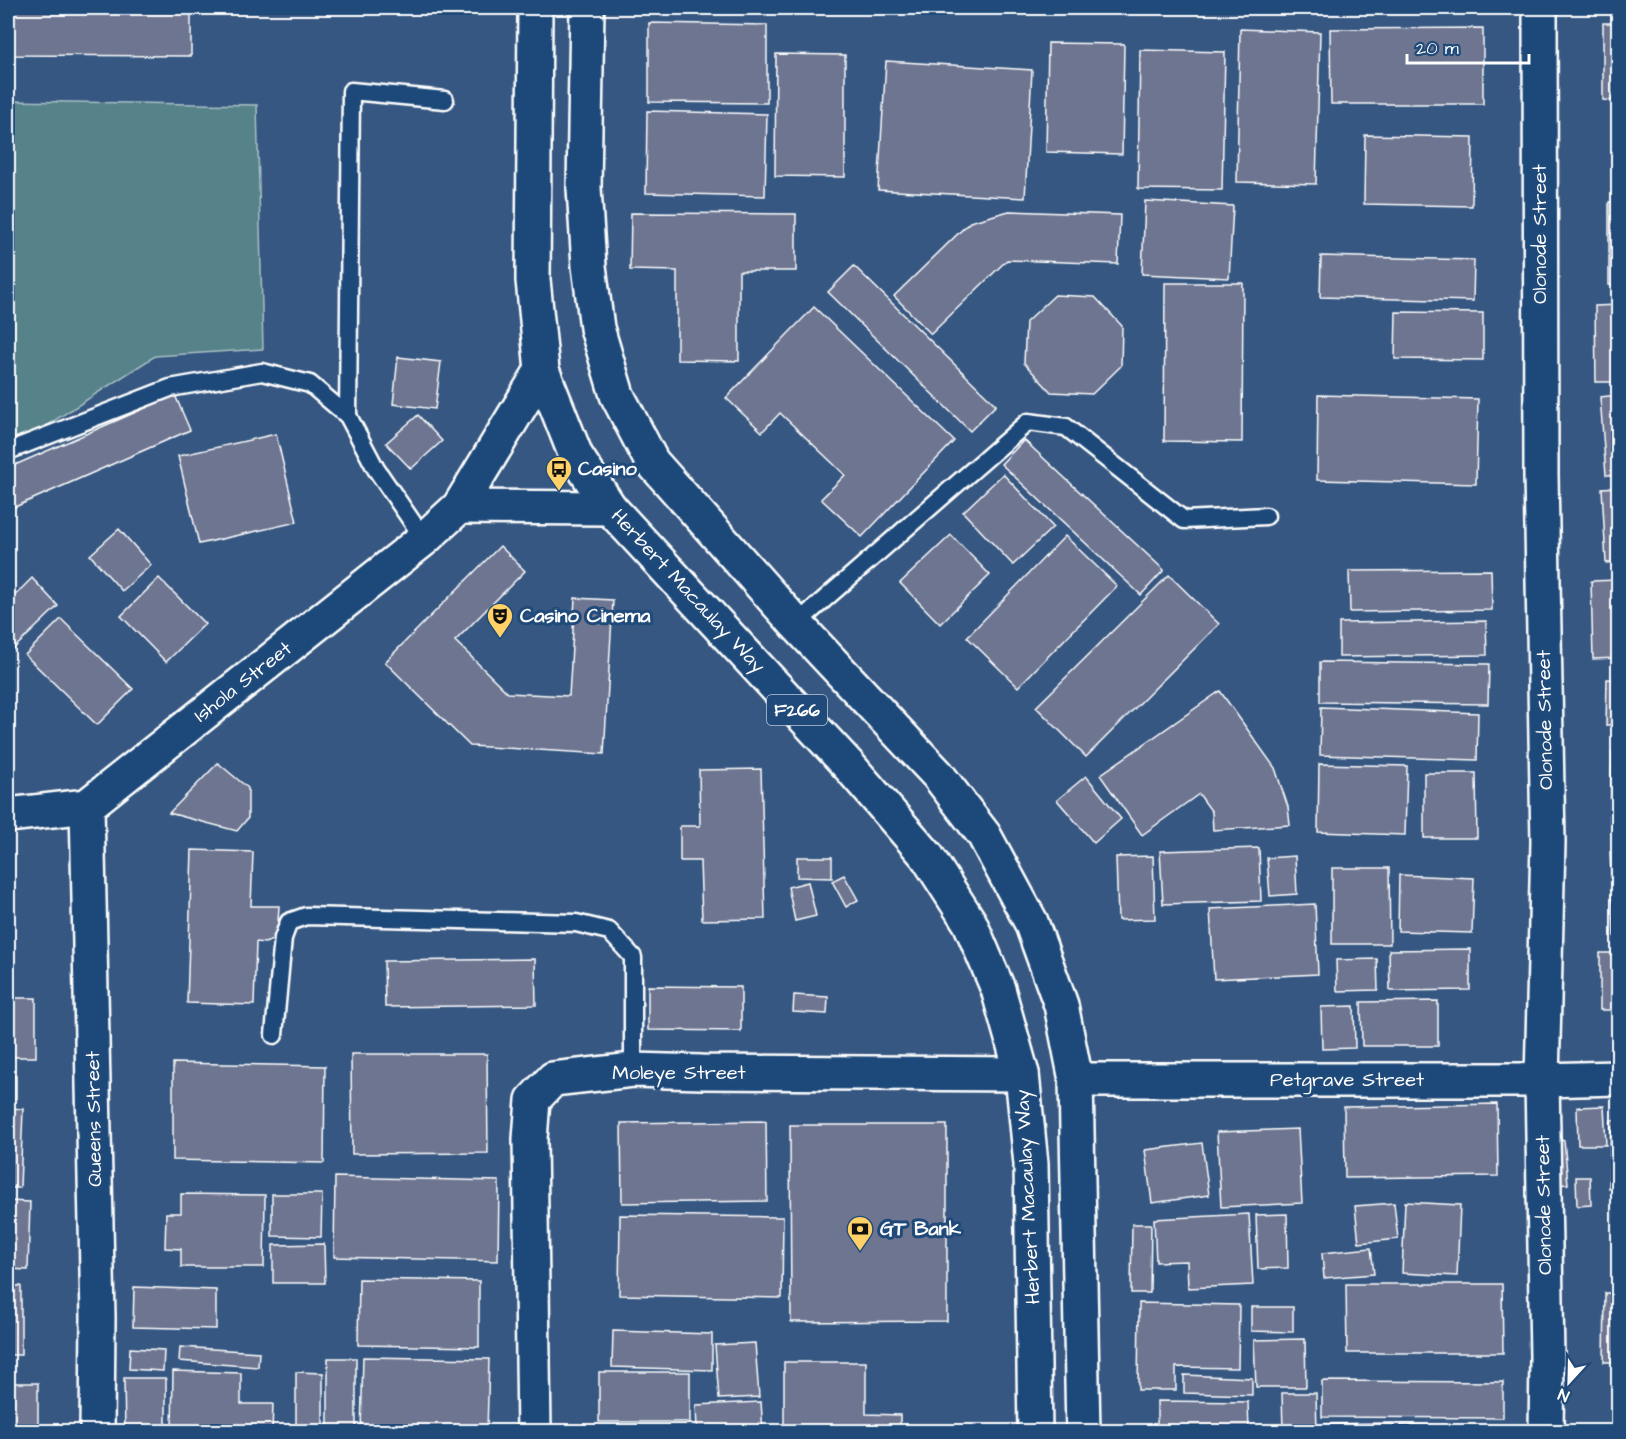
<svg xmlns="http://www.w3.org/2000/svg" width="1626" height="1439" font-family="'Architects Daughter',sans-serif">
<style>
.green{fill:#56828a;stroke:#aac0c4;stroke-width:1.5}
.building{fill:#6d7491;stroke:#fff;stroke-width:1.5}
.lines{fill:none;stroke-linecap:round;stroke-linejoin:round}
.lane-casing{stroke:#fff;stroke-width:21}
.street-casing{stroke:#fff;stroke-width:38}
.highway-casing{stroke:#fff;stroke-width:38}
.lane{stroke:#1f4a7a;stroke-width:16}
.street{stroke:#1f4a7a;stroke-width:33}
.highway{stroke:#1f4a7a;stroke-width:33}
.labels{text-anchor:middle;dominant-baseline:central;stroke-width:6;stroke-linejoin:round;paint-order:stroke}
.shield{fill:#1f4a7a;stroke:#bcc9d7;stroke-width:1.5}
.shield-label{font-size:18px;font-weight:bold;fill:#fff}
.street-label{font-size:20px;fill:#fff;stroke:#1f4a7a}
.poi-label{font-size:20px;font-weight:bold;fill:#fff;stroke:#1f4a7a;text-anchor:start}
</style>
<rect width="100%" height="100%" fill="#365781"/>
<filter id="ink" filterUnits="userSpaceOnUse"><feTurbulence type="fractalNoise" baseFrequency=".0167" numOctaves="2"/><feDisplacementMap in="SourceGraphic" scale="12" xChannelSelector="R" yChannelSelector="G"/><feConvolveMatrix kernelMatrix="1 2 1 2 8 2 1 2 1" color-interpolation-filters="sRGB"/></filter>
<g filter="url(#ink)">
<path class="green" d="M8,101l249,4 6,244 -108,7 -131,84h-16z"/>
<g class="building">
<path d="M8,8h183v48l-183,-1z"/>
<path d="M649,23l118,2v78l-118,-1z"/>
<path d="M1603,23h15v78l-15,-1z"/>
<path d="M1483,28v76h-152l-1,-75z"/>
<path d="M1240,29l80,3 -4,152 -79,-2z"/>
<path d="M1048,43l76,1 -2,110 -76,-2z"/>
<path d="M1140,50l85,2 -3,138 -84,-1z"/>
<path d="M776,54l69,1v122l-70,-1z"/>
<path d="M886,61l146,9 -7,128 -147,-8z"/>
<path d="M1615,110h3v76h-1z"/>
<path d="M647,111l120,3 -2,82 -119,-3z"/>
<path d="M1365,135l108,2 -1,69 -108,-2z"/>
<path d="M1145,201l88,5 -4,72 -87,-4z"/>
<rect x="1609" y="202" width="9" height="83"/>
<path d="M1009,211l111,4 -2,49 -111,-4 -76,74 -37,-38 76,-74z"/>
<path d="M631,213l165,1v57h-57v90l-62,-1v-89l-47,-1z"/>
<path d="M1321,256l153,4 -1,41 -153,-4z"/>
<path d="M854,266l142,139 -26,26 -142,-139z"/>
<path d="M1165,283h78l-1,159 -78,-1z"/>
<path d="M1055,295l40,2 27,29 -1,40 -29,28 -41,-2 -27,-29 2,-41z"/>
<path d="M1618,305v77h-22l-1,-76z"/>
<path d="M814,307l140,134 -92,96 -41,-38 24,-24 -65,-62 -18,19 -36,-34z"/>
<path d="M1396,312l87,1v47l-88,-1z"/>
<path d="M398,357l43,5 -6,47 -42,-5z"/>
<path d="M175,395l15,35 -182,80v-42z"/>
<path d="M1318,395l160,4 -2,85 -159,-4z"/>
<path d="M1618,395v80h-12l-6,-78z"/>
<path d="M418,415l24,26 -31,28 -25,-26z"/>
<path d="M276,434l21,88 -98,22 -21,-88z"/>
<path d="M1024,440l140,130 -23,25 -140,-131z"/>
<path d="M1003,474l50,53 -40,38 -50,-53z"/>
<path d="M1618,487v75l-12,1 -4,-75z"/>
<path d="M119,529l32,36 -29,26 -32,-36z"/>
<path d="M951,535l39,40 -50,49 -40,-41z"/>
<path d="M1065,536l52,50 -99,101 -51,-50z"/>
<path d="M500,546l25,25 -70,70 53,52 61,3 6,-98 38,2 -9,154 -134,-8 -85,-84z"/>
<path d="M1491,570l1,40 -142,2 -1,-41z"/>
<path d="M1169,575l50,49 -133,133 -50,-50z"/>
<path d="M32,578l26,28 -50,48v-52z"/>
<path d="M159,578l46,46 -39,38 -45,-46z"/>
<path d="M1618,580v78l-25,1 -2,-78z"/>
<path d="M61,619l72,70 -36,36 -72,-70z"/>
<path d="M1486,621l1,34 -148,2v-34z"/>
<path d="M1320,662l169,2 -1,40 -168,-2z"/>
<path d="M1607,679l11,1v45h-12z"/>
<path d="M1220,691l55,77 13,39 2,18 -77,5 -1,-18 -13,-18 -57,41 -42,-60z"/>
<path d="M1321,707l157,6 -1,47 -157,-5z"/>
<path d="M1612,751h6v71h-8z"/>
<path d="M218,763l30,25v30l-11,13 -68,-18z"/>
<path d="M1319,764l88,2 -2,69 -87,-3z"/>
<path d="M761,769l4,150 -63,1 -2,-59h-20v-35h20l-1,-56z"/>
<path d="M1424,773h52l1,65h-53z"/>
<path d="M1086,776l35,43 -27,24 -37,-43z"/>
<path d="M1259,848l2,53 -98,3 -3,-53z"/>
<path d="M192,850l61,2 -2,54h28l-2,32 -12,5 -9,-1 -2,63 -67,-2z"/>
<path d="M1610,852h8v84h-4z"/>
<path d="M1153,856l2,63 -37,1 -2,-63z"/>
<path d="M1295,856l2,38 -27,2 -3,-38z"/>
<path d="M797,857h35v21l-35,-1z"/>
<path d="M1332,868h57l1,76h-58z"/>
<path d="M844,875l14,25 -12,7 -14,-26z"/>
<path d="M1399,875l75,3 -2,55 -74,-2z"/>
<path d="M808,882l8,34 -21,5 -7,-34z"/>
<path d="M1315,904l3,70 -104,5 -4,-70z"/>
<path d="M1470,949v41l-80,1 -1,-41z"/>
<rect x="1600" y="953" width="18" height="57"/>
<path d="M535,959l1,46 -151,2 -1,-46z"/>
<path d="M1377,959l1,31 -41,1 -1,-31z"/>
<path d="M648,986l93,1v44l-93,-1z"/>
<path d="M794,995l34,2 -1,17 -34,-2z"/>
<rect x="8" y="998" width="28" height="59"/>
<path d="M1438,1001v45h-76l-1,-44z"/>
<path d="M1354,1006l1,42 -33,1 -1,-42z"/>
<path d="M351,1054h136l1,99 -136,1z"/>
<path d="M173,1063l152,3 -1,97 -151,-3z"/>
<rect x="8" y="1076" width="8" height="26"/>
<path d="M1497,1104l1,72 -153,2 -1,-71z"/>
<path d="M1604,1106l2,39h-28l-1,-38z"/>
<path d="M8,1108l15,1 -3,79h-12z"/>
<path d="M1611,1120h7v69h-9z"/>
<path d="M766,1121l1,80 -145,2 -1,-80z"/>
<path d="M790,1125h157v196l-156,1z"/>
<path d="M1298,1129l4,74 -81,4 -4,-75z"/>
<path d="M1564,1140l4,44 -12,1 -5,-44z"/>
<path d="M1202,1143l7,52 -57,8 -7,-53z"/>
<path d="M335,1177l164,4 -1,80 -164,-4z"/>
<path d="M1576,1177h14l1,28 -14,1z"/>
<path d="M181,1194l84,1 -1,72h-83v-18l-16,-1 1,-35h15z"/>
<path d="M272,1194h50l-1,43 -49,-1z"/>
<path d="M8,1201l22,1 -2,68 -20,-1z"/>
<path d="M1405,1202l55,3 -3,71 -55,-3z"/>
<path d="M1394,1203l4,36 -39,4 -4,-37z"/>
<path d="M1249,1214l4,71 -65,3 -1,-27 -31,1 -2,-43z"/>
<path d="M1287,1214l1,54 -30,1 -2,-54z"/>
<path d="M620,1215l163,2 -1,81 -163,-3z"/>
<path d="M1132,1224h19l-1,69h-19z"/>
<path d="M324,1244l1,39h-52v-38z"/>
<path d="M1371,1248l3,26 -50,4 -2,-25z"/>
<path d="M359,1279l120,2v66l-121,-2z"/>
<path d="M1346,1284h156l1,69h-156z"/>
<rect x="8" y="1286" width="13" height="69"/>
<path d="M134,1287l82,3v39l-83,-2z"/>
<path d="M1605,1293h13v69h-14z"/>
<path d="M1139,1303l100,2 -1,63 -62,-1v23h-38z"/>
<path d="M1251,1307h42v25l-42,-1z"/>
<path d="M613,1331l99,3v36l-100,-3z"/>
<path d="M1305,1339l1,48h-50l-2,-47z"/>
<path d="M755,1343l4,54 -40,2 -4,-54z"/>
<path d="M180,1347l79,5 -1,15 -79,-6z"/>
<path d="M130,1348l34,2 -1,21 -34,-2z"/>
<path d="M363,1357l126,2 -2,73h-126z"/>
<path d="M328,1358h28v71l-28,1z"/>
<path d="M784,1362h82v52l34,1v17h-116z"/>
<path d="M173,1371l68,2v31h32l-1,28h-100z"/>
<path d="M296,1372l27,1v59h-27z"/>
<rect x="599" y="1372" width="91" height="50"/>
<path d="M1184,1375l68,3v17l-68,-2z"/>
<path d="M124,1378h42v54h-41z"/>
<path d="M1322,1381l181,1v36l-181,-1z"/>
<rect x="1616" y="1382" width="2" height="50"/>
<rect x="8" y="1383" width="30" height="49"/>
<path d="M1282,1393h34l1,39h-34z"/>
<path d="M1157,1401l91,1 1,30h-92z"/>
<path d="M761,1402l2,30h-42v-3l-24,1 -1,-25z"/>
<path d="M1394,1423v9h-69v-8z"/>
<path d="M1401,1425l78,1v6h-79z"/>
</g>
<g class="lines">
<g class="lane-casing">
<g id="lane">
<path d="M348,416l3,-325 94,9"/>
<path d="M8,451l162,-63 92,-16 48,12 38,32 28,53 48,70"/>
<path d="M796,624l232,-202 38,5 118,93 82,-4"/>
<path d="M274,1035l9,-97 6,-16 17,-6 270,7 33,8 24,26v113"/>
</g>
</g>
<g class="street-casing">
<g id="street">
<path d="M1540,8l1,467 7,367 -6,238 5,277 -1,75"/>
<path d="M459,507l151,1"/>
<path d="M87,806l11,511 -1,115"/>
<path d="M8,815l79,-9 337,-267 35,-32 83,-137"/>
<path d="M1076,1080h466l76,-2"/>
<path d="M534,1432l-4,-293 3,-39 20,-21 80,-9 69,2 320,2"/>
</g>
</g>
<g class="highway-casing">
<g id="highway">
<path d="M535,8l-2,272 9,90 34,86 34,52 240,259 77,89 43,67 28,66 24,85 9,90 4,268"/>
<path d="M587,8l-3,180 5,78 8,62 20,67 35,67 144,162 142,151 46,60 47,87 30,83 15,75 7,352"/>
</g>
</g>
<use href="#lane" class="lane"/>
<use href="#street" class="street"/>
<use href="#highway" class="highway"/>
</g>
</g>
<defs>
<g id="bus-pin" transform="scale(1.35)"><path d="M0 17L-7.5 6A9.5 9.5 0 1 1 7.5 6Z" fill="#ffd166" stroke="#1f4a7a"/><path d="M-5-6H5V4H4V6H2V4H-2V6H-4V4H-5ZM-3.5-4V0h7V-4ZM-3.5 1.2v1.5H-2V1.2ZM2 1.2v1.5H3.5V1.2Z" fill="#111"/></g>
<g id="theatre-pin" transform="scale(1.35)"><path d="M0 17L-7.5 6A9.5 9.5 0 1 1 7.5 6Z" fill="#ffd166" stroke="#1f4a7a"/><path d="M-5-5.5Q0-4 5-5.5V0Q5 5 0 6Q-5 5-5 0ZM-3.3-2.5H-1v1.5H-3.3ZM1-2.5H3.3v1.5H1ZM-2.8 1Q0 5.5 2.8 1Z" fill="#111"/></g>
<g id="bank-pin" transform="scale(1.35)"><path d="M0 17L-7.5 6A9.5 9.5 0 1 1 7.5 6Z" fill="#ffd166" stroke="#1f4a7a"/><path d="M-6-4H6V4H-6ZM0-2.3a2.3 2.3 0 1 0 0 4.6a2.3 2.3 0 1 0 0-4.6Z" fill="#111"/></g>
</defs>
<g fill-rule="evenodd">
<use href="#bus-pin" x="559" y="469"/>
<use href="#theatre-pin" x="500" y="616"/>
<use href="#bank-pin" x="860" y="1229"/>
</g>
<g class="labels">
<rect class="shield" x="767" y="695" width="60" height="30" rx="4.5"/>
<g class="shield-label">
<text x="797" y="710">F266</text>
</g>
<g class="street-label">
<text transform="translate(1540 234) rotate(-90)">Olonode Street</text>
<text transform="translate(688 591) rotate(47)">Herbert Macaulay Way</text>
<text transform="translate(243 682) rotate(-38)">Ishola Street</text>
<text transform="translate(1545 720) rotate(-91)">Olonode Street</text>
<text x="679" y="1073">Moleye Street</text>
<text x="1347" y="1080">Petgrave Street</text>
<text transform="translate(94 1119) rotate(-91)">Queens Street</text>
<text transform="translate(1028 1197) rotate(-93)">Herbert Macaulay Way</text>
<text transform="translate(1544 1205) rotate(-91)">Olonode Street</text>
</g>
<g class="poi-label">
<text x="578" y="469">Casino</text>
<text x="520" y="616">Casino Cinema</text>
<text x="880" y="1229">GT Bank</text>
</g>
</g>
<rect width="1626" height="1439" fill="none" stroke="#1f4a7a" stroke-width="30"/>
<rect x="15" y="15" width="1596" height="1409" fill="none" stroke="#fff" stroke-width="2" filter="url(#ink)"/>
<g transform="translate(1569 1382) rotate(202)" stroke="#1f4a7a" stroke-width="4.5" paint-order="stroke">
<path d="M0-4.5L10 22L0 15L-10 22Z" fill="#ffffff"/>
<text y="-9" font-size="16" font-weight="bold" text-anchor="middle" fill="#ffffff">N</text>
</g>
<path d="M1407 54v9h122v-9" fill="none" stroke="#ffffff" stroke-width="3"/>
<text x="1416" y="54" font-size="18" fill="#ffffff" stroke="#1f4a7a" stroke-width="4.5" paint-order="stroke">20 m</text>
</svg>
